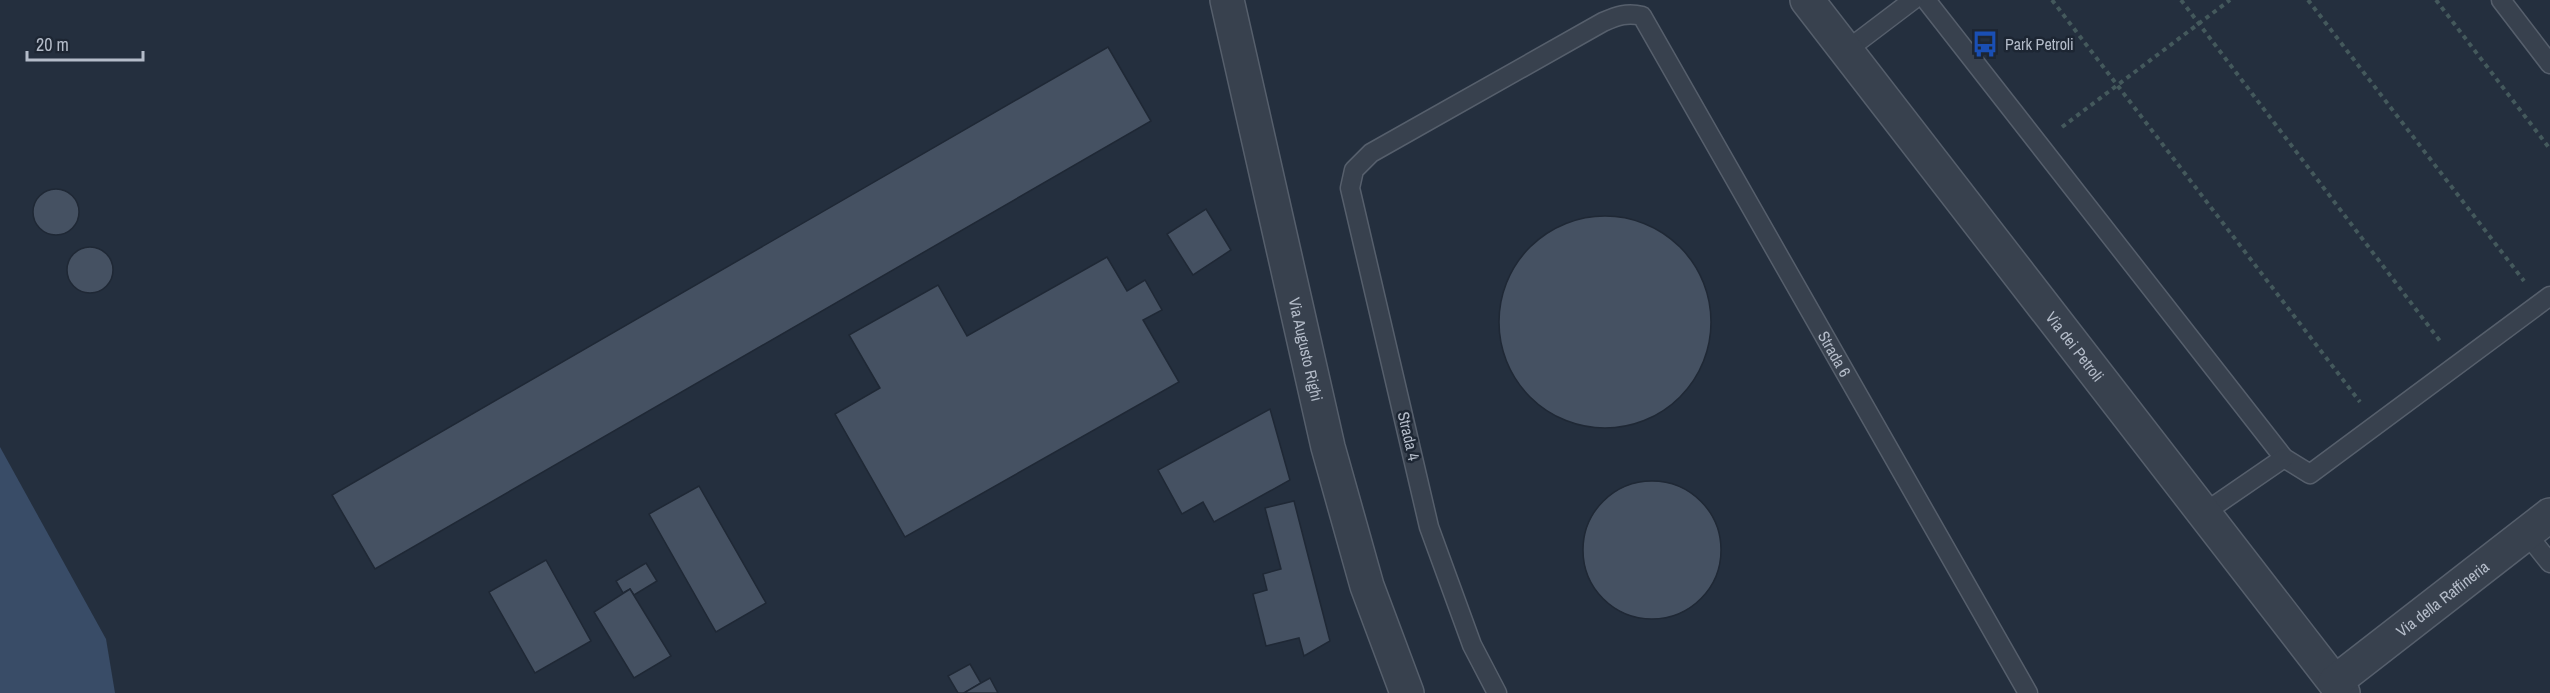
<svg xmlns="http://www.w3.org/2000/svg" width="2550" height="693" font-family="'Archivo Narrow',sans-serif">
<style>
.water{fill:#394c67}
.building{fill:#455162;stroke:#1f2835;stroke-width:1.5}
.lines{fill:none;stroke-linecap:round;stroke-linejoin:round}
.service-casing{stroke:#565f6c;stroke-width:21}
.minor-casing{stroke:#565f6c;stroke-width:36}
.path{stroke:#44595c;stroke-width:4;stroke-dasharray:4.5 4.5;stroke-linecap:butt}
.service{stroke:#38414e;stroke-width:18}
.minor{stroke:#38414e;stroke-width:33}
.labels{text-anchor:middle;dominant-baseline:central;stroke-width:5;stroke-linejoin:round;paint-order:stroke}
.poi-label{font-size:16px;fill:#b4bcc9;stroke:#1d2633;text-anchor:start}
.street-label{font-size:16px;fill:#b4bcc9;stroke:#1d2633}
</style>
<rect width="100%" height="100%" fill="#242f3e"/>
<path class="water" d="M0,447l106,192 9,54h-115z"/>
<g class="building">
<path d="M1108,47l43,74 -776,448 -43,-74z"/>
<circle cx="56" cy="212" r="23"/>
<path d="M1206,209l25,41 -38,25 -26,-41z"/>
<circle cx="1605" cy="322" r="106"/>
<circle cx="90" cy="270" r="23"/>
<path d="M1107,257l20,34 18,-11 17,30 -19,10 36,62 -274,155 -70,-123 45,-26 -31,-53 89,-50 29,51z"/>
<path d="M1270,409l20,71 -76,42 -11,-20 -21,12 -24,-44z"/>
<circle cx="1652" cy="550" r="69"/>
<path d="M699,486l67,117 -50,29 -67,-118z"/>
<path d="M1294,501l36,140 -26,15 -5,-18 -33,8 -13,-52 14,-4 -4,-16 18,-5 -16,-61z"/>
<path d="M546,560l45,81 -56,32 -46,-81z"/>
<path d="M646,563l11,18 -23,14 -4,-6 -7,4 -7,-12z"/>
<path d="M630,589l41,67 -37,22 -40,-66z"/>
<path d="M970,664l11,19 -17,10h-6l-10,-17z"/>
<path d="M990,678l8,15h-34l17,-10z"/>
</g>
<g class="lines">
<g class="service-casing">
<g id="service">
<path d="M1926,0l358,458 26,16 240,-178"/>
<path d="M2501,0l49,64"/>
<path d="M1847,50l66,-50"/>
<path d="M2204,513l80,-55"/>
<path d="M2526,533l24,30"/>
<path id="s1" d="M1497,693l-25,-48 -43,-118 -79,-339 4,-18 17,-17 232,-131c14,-6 24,-10 39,-6l386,677"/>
</g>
</g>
<g class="minor-casing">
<g id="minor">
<path id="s2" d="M1227,0l101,447 39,139 40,107"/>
<path id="s3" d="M1807,0l536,693"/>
<path id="s4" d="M2335,682l215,-167"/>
</g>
</g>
<g class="path">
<path d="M2052,0l308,402"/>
<path d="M2181,0l259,341"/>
<path d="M2308,0l216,281"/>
<path d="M2436,0l114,149"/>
<path d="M2062,127l168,-127"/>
</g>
<use href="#service" class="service"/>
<use href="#minor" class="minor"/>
</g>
<defs>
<g id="bus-bare" transform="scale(2.07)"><path d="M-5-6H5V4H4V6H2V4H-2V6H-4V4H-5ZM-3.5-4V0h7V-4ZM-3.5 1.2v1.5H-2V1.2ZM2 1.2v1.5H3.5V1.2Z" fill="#1a4fb4" stroke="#1d2633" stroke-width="2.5" paint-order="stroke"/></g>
</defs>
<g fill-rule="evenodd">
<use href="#bus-bare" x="1985" y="44"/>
</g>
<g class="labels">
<g class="poi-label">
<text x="2005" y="44">Park Petroli</text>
</g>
<g class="street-label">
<text stroke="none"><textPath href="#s3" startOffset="438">Via dei Petroli</textPath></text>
<text stroke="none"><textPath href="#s2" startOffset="358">Via Augusto Righi</textPath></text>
<text stroke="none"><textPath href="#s1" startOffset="1266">Strada 6</textPath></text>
<text transform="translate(1409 436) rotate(77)">Strada 4</text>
<text stroke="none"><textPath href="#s4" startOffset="136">Via della Raffineria</textPath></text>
</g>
</g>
<path d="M27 51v9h116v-9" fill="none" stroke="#b4bcc9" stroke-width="3"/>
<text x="36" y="51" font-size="18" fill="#b4bcc9" stroke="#1d2633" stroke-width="4.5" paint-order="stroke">20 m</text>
</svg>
